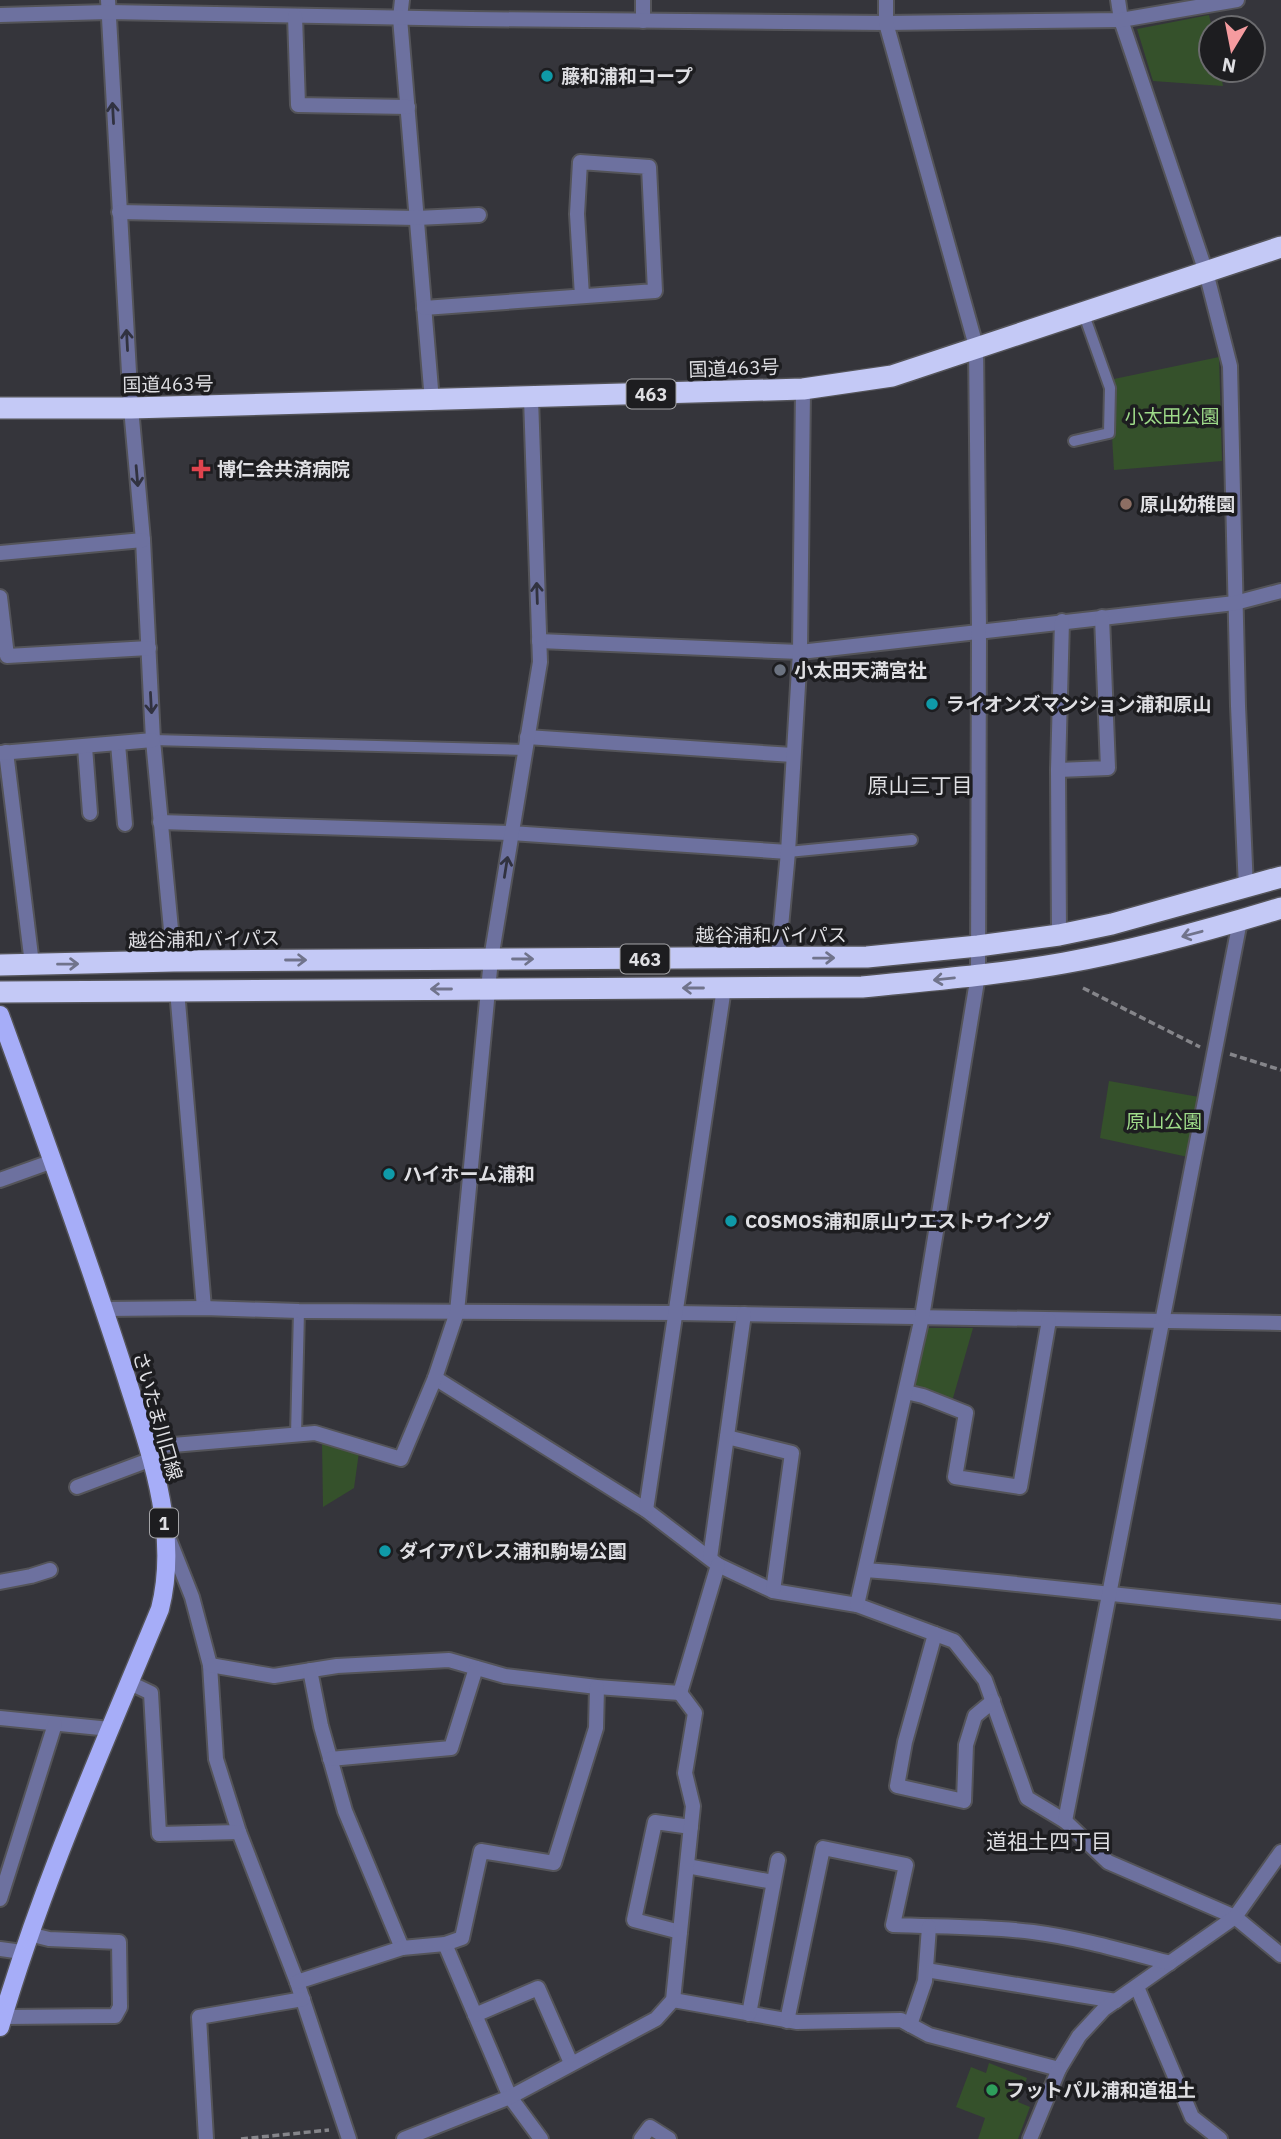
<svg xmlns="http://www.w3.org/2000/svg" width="1281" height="2139" font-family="'IBM Plex Sans','Noto Sans JP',sans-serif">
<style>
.green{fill:#35512b}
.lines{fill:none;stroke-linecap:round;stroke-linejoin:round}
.lane-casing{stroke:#545459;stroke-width:14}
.street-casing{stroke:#545459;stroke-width:18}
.primary-casing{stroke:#545459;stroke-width:21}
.highway-casing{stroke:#545459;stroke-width:24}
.path{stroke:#85858a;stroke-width:3.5;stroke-dasharray:7 3.5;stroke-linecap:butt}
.lane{stroke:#6d719f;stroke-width:10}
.street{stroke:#6d719f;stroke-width:14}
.primary{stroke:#a6adf8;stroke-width:18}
.highway{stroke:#c4c9f6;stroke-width:21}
.oneway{stroke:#313240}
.oneway2{stroke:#70738b}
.culture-dot{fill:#0f9aa8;stroke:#1d1d20;stroke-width:2.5}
.health-dot{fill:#e0444e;stroke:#1d1d20;stroke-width:2.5}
.education-dot{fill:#8d6e63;stroke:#1d1d20;stroke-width:2.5}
.worship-dot{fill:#6b7280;stroke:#1d1d20;stroke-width:2.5}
.leisure-dot{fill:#2e9e5b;stroke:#1d1d20;stroke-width:2.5}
.labels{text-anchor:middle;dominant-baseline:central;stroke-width:7;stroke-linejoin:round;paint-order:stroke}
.shield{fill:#1d1d20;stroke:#a5a5a8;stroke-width:2}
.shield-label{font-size:18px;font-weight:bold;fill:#dfdfe3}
.poi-label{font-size:19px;font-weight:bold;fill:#dfdfe3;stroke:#1d1d20;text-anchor:start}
.street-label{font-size:19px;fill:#dfdfe3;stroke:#1d1d20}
.park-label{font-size:19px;fill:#9edb89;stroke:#1d1d20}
.neighbourhood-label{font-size:21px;fill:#dfdfe3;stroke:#1d1d20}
</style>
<rect width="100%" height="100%" fill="#35353b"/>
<g class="green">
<path d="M1209,15l3,13 -1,42h9l3,16 -70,-5 -16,-52z"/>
<path d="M1219,357l3,104 -108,9 -2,-34 2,-57z"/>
<path d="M1109,1081l90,16 -11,60 -88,-19z"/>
<path d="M927,1328h46l-22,77 -38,-15z"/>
<path d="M322,1441l37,11 -5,36 -31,19z"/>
<path d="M989,2063l38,15 -9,24 12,5 -12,32h-40l7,-21 -29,-11 15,-40 15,6z"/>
</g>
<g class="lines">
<g class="lane-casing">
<g id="lane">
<path d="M1074,441l35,-8 1,-45 -27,-76"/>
<path d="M153,740l372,10"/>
<path d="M788,852l124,-12"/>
<path d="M296,1435l3,-124"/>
</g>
</g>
<g class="street-casing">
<g id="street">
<path d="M108,0l23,408 12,132 10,200 21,221"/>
<path d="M402,0l-2,18 32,383"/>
<path d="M643,0v21"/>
<path d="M1118,0l3,20 85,252 24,94 8,340 8,182"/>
<path d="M0,15l108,-3 363,7 415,4 235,-3 116,-20"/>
<path d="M295,16l3,89 110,2"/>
<path d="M119,212l298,6 62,-3"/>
<path d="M424,308l231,-17 -6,-124 -69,-5 -3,52 5,82"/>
<path d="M0,553l143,-13"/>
<path d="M0,597l7,59 142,-8"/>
<path d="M539,641l261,11 435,-49 46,-12"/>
<path d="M527,737l266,18"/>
<path d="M118,744l7,80"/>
<path d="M85,747l5,66"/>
<path d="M6,752l26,212"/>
<path d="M0,753l153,-13"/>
<path d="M1058,770l50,-2 -6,-151"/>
<path d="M160,822l351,11 277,19"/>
<path d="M1059,935l-1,-165 4,-149"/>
<path d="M778,959l10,-107 12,-200 3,-263"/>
<path d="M177,990l27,318"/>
<path d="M0,1180l53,-19"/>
<path d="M104,1309l100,-1 95,3 378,2 604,10"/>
<path d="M435,1378l211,132 72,55 55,26 84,14 97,36 31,39 42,118 38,23 43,41 127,55 46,38"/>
<path d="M906,1392l17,4 43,17 -11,64 65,10 29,-167"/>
<path d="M727,1437l65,16 -19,138"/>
<path d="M149,1447l166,-14 86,26 34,-81 22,-66 34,-353 49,-297 -9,-264"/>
<path d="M77,1487l75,-28"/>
<path d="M646,1510l78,-522"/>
<path d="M169,1539l23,58 18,68 6,94 23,73 58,150 52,157"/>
<path d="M710,1558l34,-244"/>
<path d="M866,1570c139,11 277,28 415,42"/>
<path d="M0,1582l31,-6 19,-6"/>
<path d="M857,1605l65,-288 56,-342 1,-345 -3,-284 -90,-323v-23"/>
<path d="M935,1634l-30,108 -8,44 67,15 2,-56 9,-29 18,-15"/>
<path d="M210,1665l64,11 63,-10 112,-6 56,16 92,11 83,6 38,-128"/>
<path d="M310,1670l11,56 24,85 57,137"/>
<path d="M130,1683l21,10 8,141 80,-2"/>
<path d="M0,1718l110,11"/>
<path d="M330,1759l121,-11 25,-80"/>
<path d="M1065,1821l175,-900"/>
<path d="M687,1866l86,16"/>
<path d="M0,1899l55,-175"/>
<path d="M680,1932l-46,-12 21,-98 36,5"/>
<path d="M445,1944l65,153 31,42"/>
<path d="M0,1949l22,3"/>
<path d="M926,1970l190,31"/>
<path d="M297,1982l105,-34 43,-4 17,-6 19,-87 73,12 42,-135 1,-41"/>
<path d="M1137,1987l55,130 28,22"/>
<path d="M673,2000l124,22 104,-2 28,15 130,34 20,-33 25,-27 131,-92 46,-65"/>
<path d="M749,2014l29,-154"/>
<path d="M475,2015l63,-27 33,75"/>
<path d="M3,2017l112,-1 5,-9 -1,-65 -70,-3 -20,-5"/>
<path d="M787,2021l36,-173 83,17 -13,60c47,2 94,1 140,7 46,6 91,19 137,31"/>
<path d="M910,2025l15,-44 4,-54"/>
<path d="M206,2139l-7,-122 104,-18"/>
<path d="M404,2139l106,-42 146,-78 17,-19 20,-194 -8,-33 10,-60 -15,-20"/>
<path d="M641,2139l9,-12 19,12"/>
<path d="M1030,2139l29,-70"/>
</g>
</g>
<g class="primary-casing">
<path id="primary" d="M0,1015c32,88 64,177 94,265 12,36 24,71 35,106 23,71 50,149 31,223 -57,138 -118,274 -160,418"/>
</g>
<g class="highway-casing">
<g id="highway">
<path d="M0,408h131l672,-19 89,-13 389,-129"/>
<path d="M0,965l174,-4 693,-4 111,-11 81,-11 53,-11 169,-47"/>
<path d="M0,992l862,-5c68,-7 135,-12 202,-24 73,-13 145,-33 217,-55"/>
</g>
</g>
<g class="path">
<path d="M1083,988l117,59"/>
<path d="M1230,1054l51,16"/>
<path d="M241,2139l88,-9"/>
</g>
<use href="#lane" class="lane"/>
<use href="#street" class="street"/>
<use href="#primary" class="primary"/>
<use href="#highway" class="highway"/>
</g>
<defs><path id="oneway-shaft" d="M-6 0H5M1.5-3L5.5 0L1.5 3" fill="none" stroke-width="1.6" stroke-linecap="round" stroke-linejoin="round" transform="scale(1.75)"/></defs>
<g class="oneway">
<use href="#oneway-shaft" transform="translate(113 113) rotate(-93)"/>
<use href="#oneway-shaft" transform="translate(127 340) rotate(-93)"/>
<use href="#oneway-shaft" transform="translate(137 476) rotate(85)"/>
<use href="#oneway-shaft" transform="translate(537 593) rotate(-92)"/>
<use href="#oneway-shaft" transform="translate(151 703) rotate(87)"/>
<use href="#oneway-shaft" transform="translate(506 867) rotate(-81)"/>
</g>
<g class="oneway2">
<use href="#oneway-shaft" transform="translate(1192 934) rotate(165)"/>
<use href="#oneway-shaft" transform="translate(824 958) rotate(-1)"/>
<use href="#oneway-shaft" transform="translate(523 959)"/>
<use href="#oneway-shaft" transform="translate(296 960)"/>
<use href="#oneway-shaft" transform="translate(68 964) rotate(-1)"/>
<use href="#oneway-shaft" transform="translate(944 979) rotate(174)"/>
<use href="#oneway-shaft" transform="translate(693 988) rotate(180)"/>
<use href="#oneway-shaft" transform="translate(441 989) rotate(180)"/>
</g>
<g class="culture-dot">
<circle cx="547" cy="76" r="7"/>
<circle cx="932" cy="704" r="7"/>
<circle cx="389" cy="1174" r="7"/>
<circle cx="731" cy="1221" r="7"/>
<circle cx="385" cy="1551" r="7"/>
</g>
<path class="health-dot" d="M197.5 458.5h7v7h7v7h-7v7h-7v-7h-7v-7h7z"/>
<circle class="education-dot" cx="1126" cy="504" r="7"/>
<circle class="worship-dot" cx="780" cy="670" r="7"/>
<circle class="leisure-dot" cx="992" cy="2090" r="7"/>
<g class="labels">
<g class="shield">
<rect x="626.5" y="379.5" width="49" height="29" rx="5"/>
<rect x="620.5" y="944.5" width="49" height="29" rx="5"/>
<rect x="150" y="1508.5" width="28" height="29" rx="5"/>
</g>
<g class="shield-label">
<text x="651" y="394">463</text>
<text x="645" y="959">463</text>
<text x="164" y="1523">1</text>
</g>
<g class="poi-label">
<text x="561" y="76">藤和浦和コープ</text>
<text x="217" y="469">博仁会共済病院</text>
<text x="1140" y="504">原山幼稚園</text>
<text x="794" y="670">小太田天満宮社</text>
<text x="946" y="704">ライオンズマンション浦和原山</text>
<text x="403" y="1174">ハイホーム浦和</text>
<text x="745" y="1221">COSMOS浦和原山ウエストウイング</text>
<text x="399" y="1551">ダイアパレス浦和駒場公園</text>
<text x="1006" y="2090">フットパル浦和道祖土</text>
</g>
<g class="street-label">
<text transform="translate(734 368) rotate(-2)">国道463号</text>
<text transform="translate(168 384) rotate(-1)">国道463号</text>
<text x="771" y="935">越谷浦和バイパス</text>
<text transform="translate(204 939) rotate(-1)">越谷浦和バイパス</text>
<text transform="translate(158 1416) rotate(74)">さいたま川口線</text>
</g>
<g class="park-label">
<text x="1172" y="416">小太田公園</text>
<text x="1164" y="1121">原山公園</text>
</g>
<g class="neighbourhood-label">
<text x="920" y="785">原山三丁目</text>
<text x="1049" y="1841">道祖土四丁目</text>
</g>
</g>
<g transform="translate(1232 49) rotate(190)"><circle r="33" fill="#1d1d20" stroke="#6b6b6e" stroke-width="2"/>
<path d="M0-5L12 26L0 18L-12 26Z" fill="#f59b9f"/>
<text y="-10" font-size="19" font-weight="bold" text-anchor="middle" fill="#dfdfe3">N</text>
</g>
</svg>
